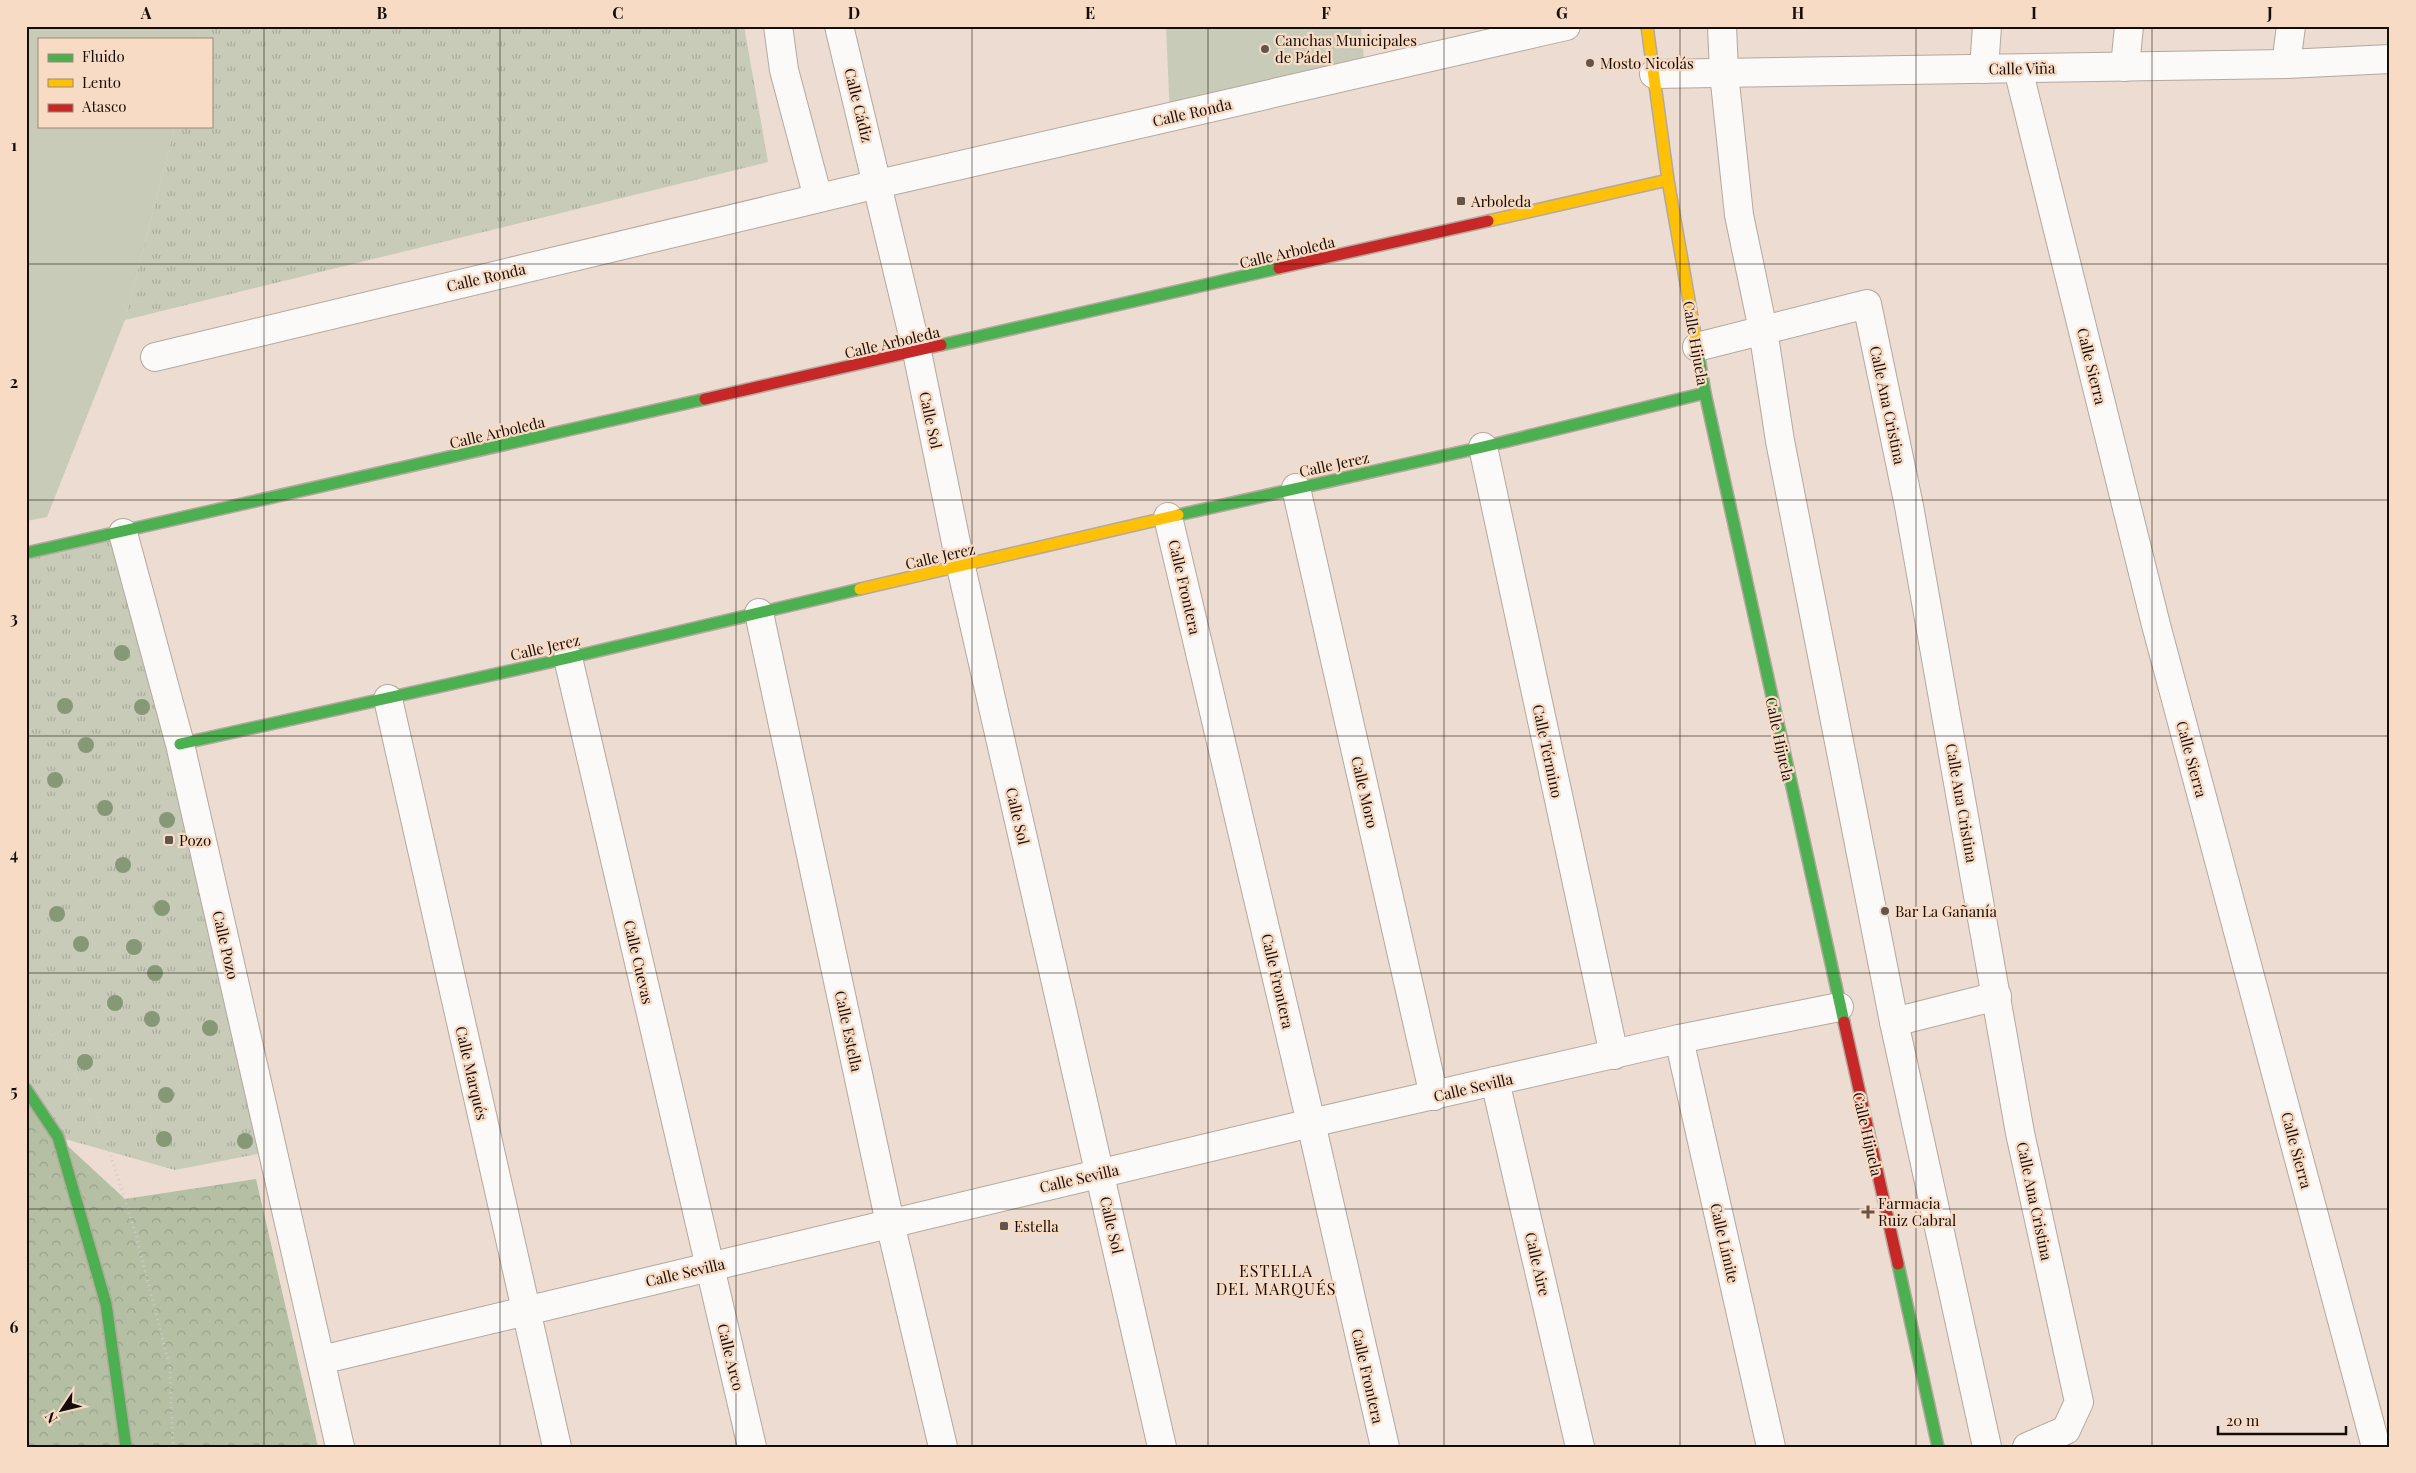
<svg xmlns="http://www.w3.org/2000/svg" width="2416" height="1473" font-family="'Playfair Display',serif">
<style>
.grass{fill:url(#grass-tufts)}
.forest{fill:url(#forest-crowns)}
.garden{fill:#c7cbb8}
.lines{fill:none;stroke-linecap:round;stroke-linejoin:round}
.street-casing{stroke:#b4a89f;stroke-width:30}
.fast-casing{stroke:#b4a89f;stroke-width:14}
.slow-casing{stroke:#b4a89f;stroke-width:14}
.jam-casing{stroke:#b4a89f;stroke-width:14}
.path{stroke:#d0ccc8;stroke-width:3;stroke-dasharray:1 4;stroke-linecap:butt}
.street{stroke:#fcfaf8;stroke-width:28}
.fast{stroke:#4caf50;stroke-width:11}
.slow{stroke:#ffc107;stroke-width:11}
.jam{stroke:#c62828;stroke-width:11}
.tree{fill:#869876}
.grid{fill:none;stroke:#160d06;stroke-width:1;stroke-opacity:0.55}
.poi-dot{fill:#61554d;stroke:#f8dbc5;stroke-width:2}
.labels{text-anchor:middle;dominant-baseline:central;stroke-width:4.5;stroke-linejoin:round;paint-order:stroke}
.poi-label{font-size:15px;fill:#160d06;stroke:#f8dbc5;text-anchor:start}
.street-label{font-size:15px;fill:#160d06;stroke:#f8dbc5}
.neighbourhood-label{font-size:16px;letter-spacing:1px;fill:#160d06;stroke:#f8dbc5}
.neatline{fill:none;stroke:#160d06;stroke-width:2}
.grid-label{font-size:16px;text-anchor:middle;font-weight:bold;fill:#160d06}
</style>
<defs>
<pattern id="grass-tufts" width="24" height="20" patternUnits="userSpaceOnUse" patternTransform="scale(1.25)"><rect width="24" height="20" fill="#c7cbb8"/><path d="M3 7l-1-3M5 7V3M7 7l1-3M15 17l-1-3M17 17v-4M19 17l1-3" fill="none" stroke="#aaad9d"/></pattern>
<pattern id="forest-crowns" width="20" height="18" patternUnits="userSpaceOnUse" patternTransform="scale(1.25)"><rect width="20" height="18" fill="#b4bfa4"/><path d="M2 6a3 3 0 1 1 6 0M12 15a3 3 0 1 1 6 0" fill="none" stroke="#9aa38c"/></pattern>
</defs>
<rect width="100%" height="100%" fill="#ecdcd1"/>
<g class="grass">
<path d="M200,26h544l24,136 -643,158 50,-194h36v-87h-14z"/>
<path d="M123,533l150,618 -98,19 -117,-33 -32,-48v-536z"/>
</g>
<path class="forest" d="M26,1095l32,42 67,62 131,-20 62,268h-292z"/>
<g class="garden">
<path d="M26,26h174l-3,13h-158v87h136l-50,194 -78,197 -21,4z"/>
<path d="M1166,26h195l4,46 -195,45z"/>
</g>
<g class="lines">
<g class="street-casing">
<g id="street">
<path d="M778,26l6,44 34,128"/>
<path d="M839,26l78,326 44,215 201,880"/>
<path d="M1722,26l2,47 15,142 24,115 17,111 114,581 93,425"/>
<path d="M2286,64l5,-38"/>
<path d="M2125,67l4,-41"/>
<path d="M1984,69l3,-43"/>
<path d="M2018,69l138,556 220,822"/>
<path d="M1654,74l632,-10 104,-5"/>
<path d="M1697,347l170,-43 42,202 111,627 59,269 -13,28 -39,17"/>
<path d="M155,357l723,-173 688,-158"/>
<path d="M1483,447l131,608"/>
<path d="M1296,488l138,608"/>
<path d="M1168,517l143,606 74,324"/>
<path d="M123,533l57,211 160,703"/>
<path d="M759,613l131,610 53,224"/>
<path d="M568,658l184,789"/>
<path d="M388,699l169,748"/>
<path d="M1894,1022l103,-26"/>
<path d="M1679,1039l92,408"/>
<path d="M1495,1081l85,366"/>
<path d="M321,1360l990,-237 368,-84 160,-32"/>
</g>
</g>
<g class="fast-casing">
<g id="fast">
<path d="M941,345l338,-77"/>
<path d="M1698,352l7,41 139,629"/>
<path d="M1178,515l305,-68 222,-54"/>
<path d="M26,553l679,-154"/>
<path d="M180,744l388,-86 292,-69"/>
<path d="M26,1089l32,48 48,167 20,143"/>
<path d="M1898,1264l40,183"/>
</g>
</g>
<g class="slow-casing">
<g id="slow">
<path d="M1647,26l21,154 30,172"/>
<path d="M1488,221l180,-41"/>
<path d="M860,589l318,-74"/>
</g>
</g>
<g class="jam-casing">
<g id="jam">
<path d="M1279,268l209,-47"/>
<path d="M705,399l236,-54"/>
<path d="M1844,1022l54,242"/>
</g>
</g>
<path class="path" d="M26,992l71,120 39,123 34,133 3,79"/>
<use href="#street" class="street"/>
<use href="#fast" class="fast"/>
<use href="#slow" class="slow"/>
<use href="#jam" class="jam"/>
</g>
<g class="tree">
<circle cx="122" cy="653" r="8"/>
<circle cx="65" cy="706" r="8"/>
<circle cx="142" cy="707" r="8"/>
<circle cx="86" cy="745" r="8"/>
<circle cx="55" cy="780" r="8"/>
<circle cx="105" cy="808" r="8"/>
<circle cx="167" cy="820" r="8"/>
<circle cx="123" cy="865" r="8"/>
<circle cx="162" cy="908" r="8"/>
<circle cx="57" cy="914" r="8"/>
<circle cx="81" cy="944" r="8"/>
<circle cx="134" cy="947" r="8"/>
<circle cx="155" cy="973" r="8"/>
<circle cx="115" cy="1003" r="8"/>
<circle cx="152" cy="1019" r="8"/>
<circle cx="210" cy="1028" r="8"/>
<circle cx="85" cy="1062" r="8"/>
<circle cx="166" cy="1095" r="8"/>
<circle cx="164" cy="1139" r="8"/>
<circle cx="245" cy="1141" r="8"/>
</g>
<path class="grid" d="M264,26v1421M500,26v1421M736,26v1421M972,26v1421M1208,26v1421M1444,26v1421M1680,26v1421M1916,26v1421M2152,26v1421M26,264h2364M26,500h2364M26,736h2364M26,973h2364M26,1209h2364"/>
<g class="poi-dot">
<circle cx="1265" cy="49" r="5"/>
<circle cx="1590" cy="63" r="5"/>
<rect x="1456" y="196" width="10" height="10" rx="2.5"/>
<rect x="164" y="835" width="10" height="10" rx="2.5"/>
<circle cx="1885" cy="911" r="5"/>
<path d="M1865.5 1204.5h5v5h5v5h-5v5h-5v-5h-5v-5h5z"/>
<rect x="999" y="1221" width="10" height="10" rx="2.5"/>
</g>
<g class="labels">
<g class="poi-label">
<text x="1275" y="40">Canchas Municipales<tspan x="1275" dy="17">de Pádel</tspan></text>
<text x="1600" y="63">Mosto Nicolás</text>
<text x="1471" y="201">Arboleda</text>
<text x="179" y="840">Pozo</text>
<text x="1895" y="911">Bar La Gañanía</text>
<text x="1878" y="1203">Farmacia<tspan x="1878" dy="17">Ruiz Cabral</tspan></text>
<text x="1014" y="1226">Estella</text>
</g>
<g class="street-label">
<text transform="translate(2022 68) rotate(-1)">Calle Viña</text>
<text transform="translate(859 105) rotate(76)">Calle Cádiz</text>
<text transform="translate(1192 112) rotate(-13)">Calle Ronda</text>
<text transform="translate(1287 252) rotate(-13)">Calle Arboleda</text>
<text transform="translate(486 277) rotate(-13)">Calle Ronda</text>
<text transform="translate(892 342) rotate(-13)">Calle Arboleda</text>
<text transform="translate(1696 343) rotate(80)">Calle Hijuela</text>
<text transform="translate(2092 366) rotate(76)">Calle Sierra</text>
<text transform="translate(1888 405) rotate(78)">Calle Ana Cristina</text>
<text transform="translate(931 420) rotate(78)">Calle Sol</text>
<text transform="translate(497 432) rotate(-13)">Calle Arboleda</text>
<text transform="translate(1334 464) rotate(-12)">Calle Jerez</text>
<text transform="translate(940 556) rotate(-13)">Calle Jerez</text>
<text transform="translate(1185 587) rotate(77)">Calle Frontera</text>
<text transform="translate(545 647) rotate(-13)">Calle Jerez</text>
<text transform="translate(1780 739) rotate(78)">Calle Hijuela</text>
<text transform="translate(1548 751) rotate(78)">Calle Término</text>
<text transform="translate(2192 759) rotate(75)">Calle Sierra</text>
<text transform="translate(1365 792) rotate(77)">Calle Moro</text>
<text transform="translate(1962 803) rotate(80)">Calle Ana Cristina</text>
<text transform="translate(1018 816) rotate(77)">Calle Sol</text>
<text transform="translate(226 945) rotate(77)">Calle Pozo</text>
<text transform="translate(639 962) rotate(77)">Calle Cuevas</text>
<text transform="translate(1278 981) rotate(77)">Calle Frontera</text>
<text transform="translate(849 1031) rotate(78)">Calle Estella</text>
<text transform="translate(472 1073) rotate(77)">Calle Marqués</text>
<text transform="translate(1473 1087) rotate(-13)">Calle Sevilla</text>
<text transform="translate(1868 1134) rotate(77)">Calle Hijuela</text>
<text transform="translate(2297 1150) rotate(75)">Calle Sierra</text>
<text transform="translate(1079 1178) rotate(-13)">Calle Sevilla</text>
<text transform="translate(2035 1201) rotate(78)">Calle Ana Cristina</text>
<text transform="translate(1112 1225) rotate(77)">Calle Sol</text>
<text transform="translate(1725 1243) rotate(77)">Calle Límite</text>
<text transform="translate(1538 1264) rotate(77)">Calle Aire</text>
<text transform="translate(685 1272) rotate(-13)">Calle Sevilla</text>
<text transform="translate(731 1357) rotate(76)">Calle Arco</text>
<text transform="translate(1368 1376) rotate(77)">Calle Frontera</text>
</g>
<g class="neighbourhood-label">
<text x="1276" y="1270">ESTELLA<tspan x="1276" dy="18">DEL MARQUÉS</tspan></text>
</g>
</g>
<rect width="2416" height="1473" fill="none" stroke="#f8dbc5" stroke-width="55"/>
<rect x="38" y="38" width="175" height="90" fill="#f8dbc5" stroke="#9e8979"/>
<rect x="48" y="54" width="25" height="8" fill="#4caf50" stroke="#9e8979"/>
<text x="82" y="62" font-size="15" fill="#160d06">Fluido</text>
<rect x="48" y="79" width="25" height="8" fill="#ffc107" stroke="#9e8979"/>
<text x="82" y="88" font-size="15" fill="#160d06">Lento</text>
<rect x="48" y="104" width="25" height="8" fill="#c62828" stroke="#9e8979"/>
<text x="82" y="112" font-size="15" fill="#160d06">Atasco</text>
<g transform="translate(62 1410) rotate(235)" stroke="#f8dbc5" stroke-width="4" paint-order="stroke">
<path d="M0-4L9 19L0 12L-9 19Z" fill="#160d06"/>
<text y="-8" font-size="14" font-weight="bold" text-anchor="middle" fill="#160d06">N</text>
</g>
<path d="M2218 1426v8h128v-8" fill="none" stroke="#160d06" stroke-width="2.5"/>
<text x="2226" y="1426" font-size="15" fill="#160d06" stroke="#f8dbc5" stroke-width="4" paint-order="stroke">20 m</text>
<rect x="28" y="28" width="2360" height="1418" class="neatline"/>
<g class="grid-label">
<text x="146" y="19">A</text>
<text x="382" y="19">B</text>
<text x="618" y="19">C</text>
<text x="854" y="19">D</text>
<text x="1090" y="19">E</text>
<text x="1326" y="19">F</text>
<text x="1562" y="19">G</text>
<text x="1798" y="19">H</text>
<text x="2034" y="19">I</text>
<text x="2270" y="19">J</text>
<text x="14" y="151">1</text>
<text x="14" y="388">2</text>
<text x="14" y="624">3</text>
<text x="14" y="860">4</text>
<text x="14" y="1097">5</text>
<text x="14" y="1333">6</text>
</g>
</svg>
